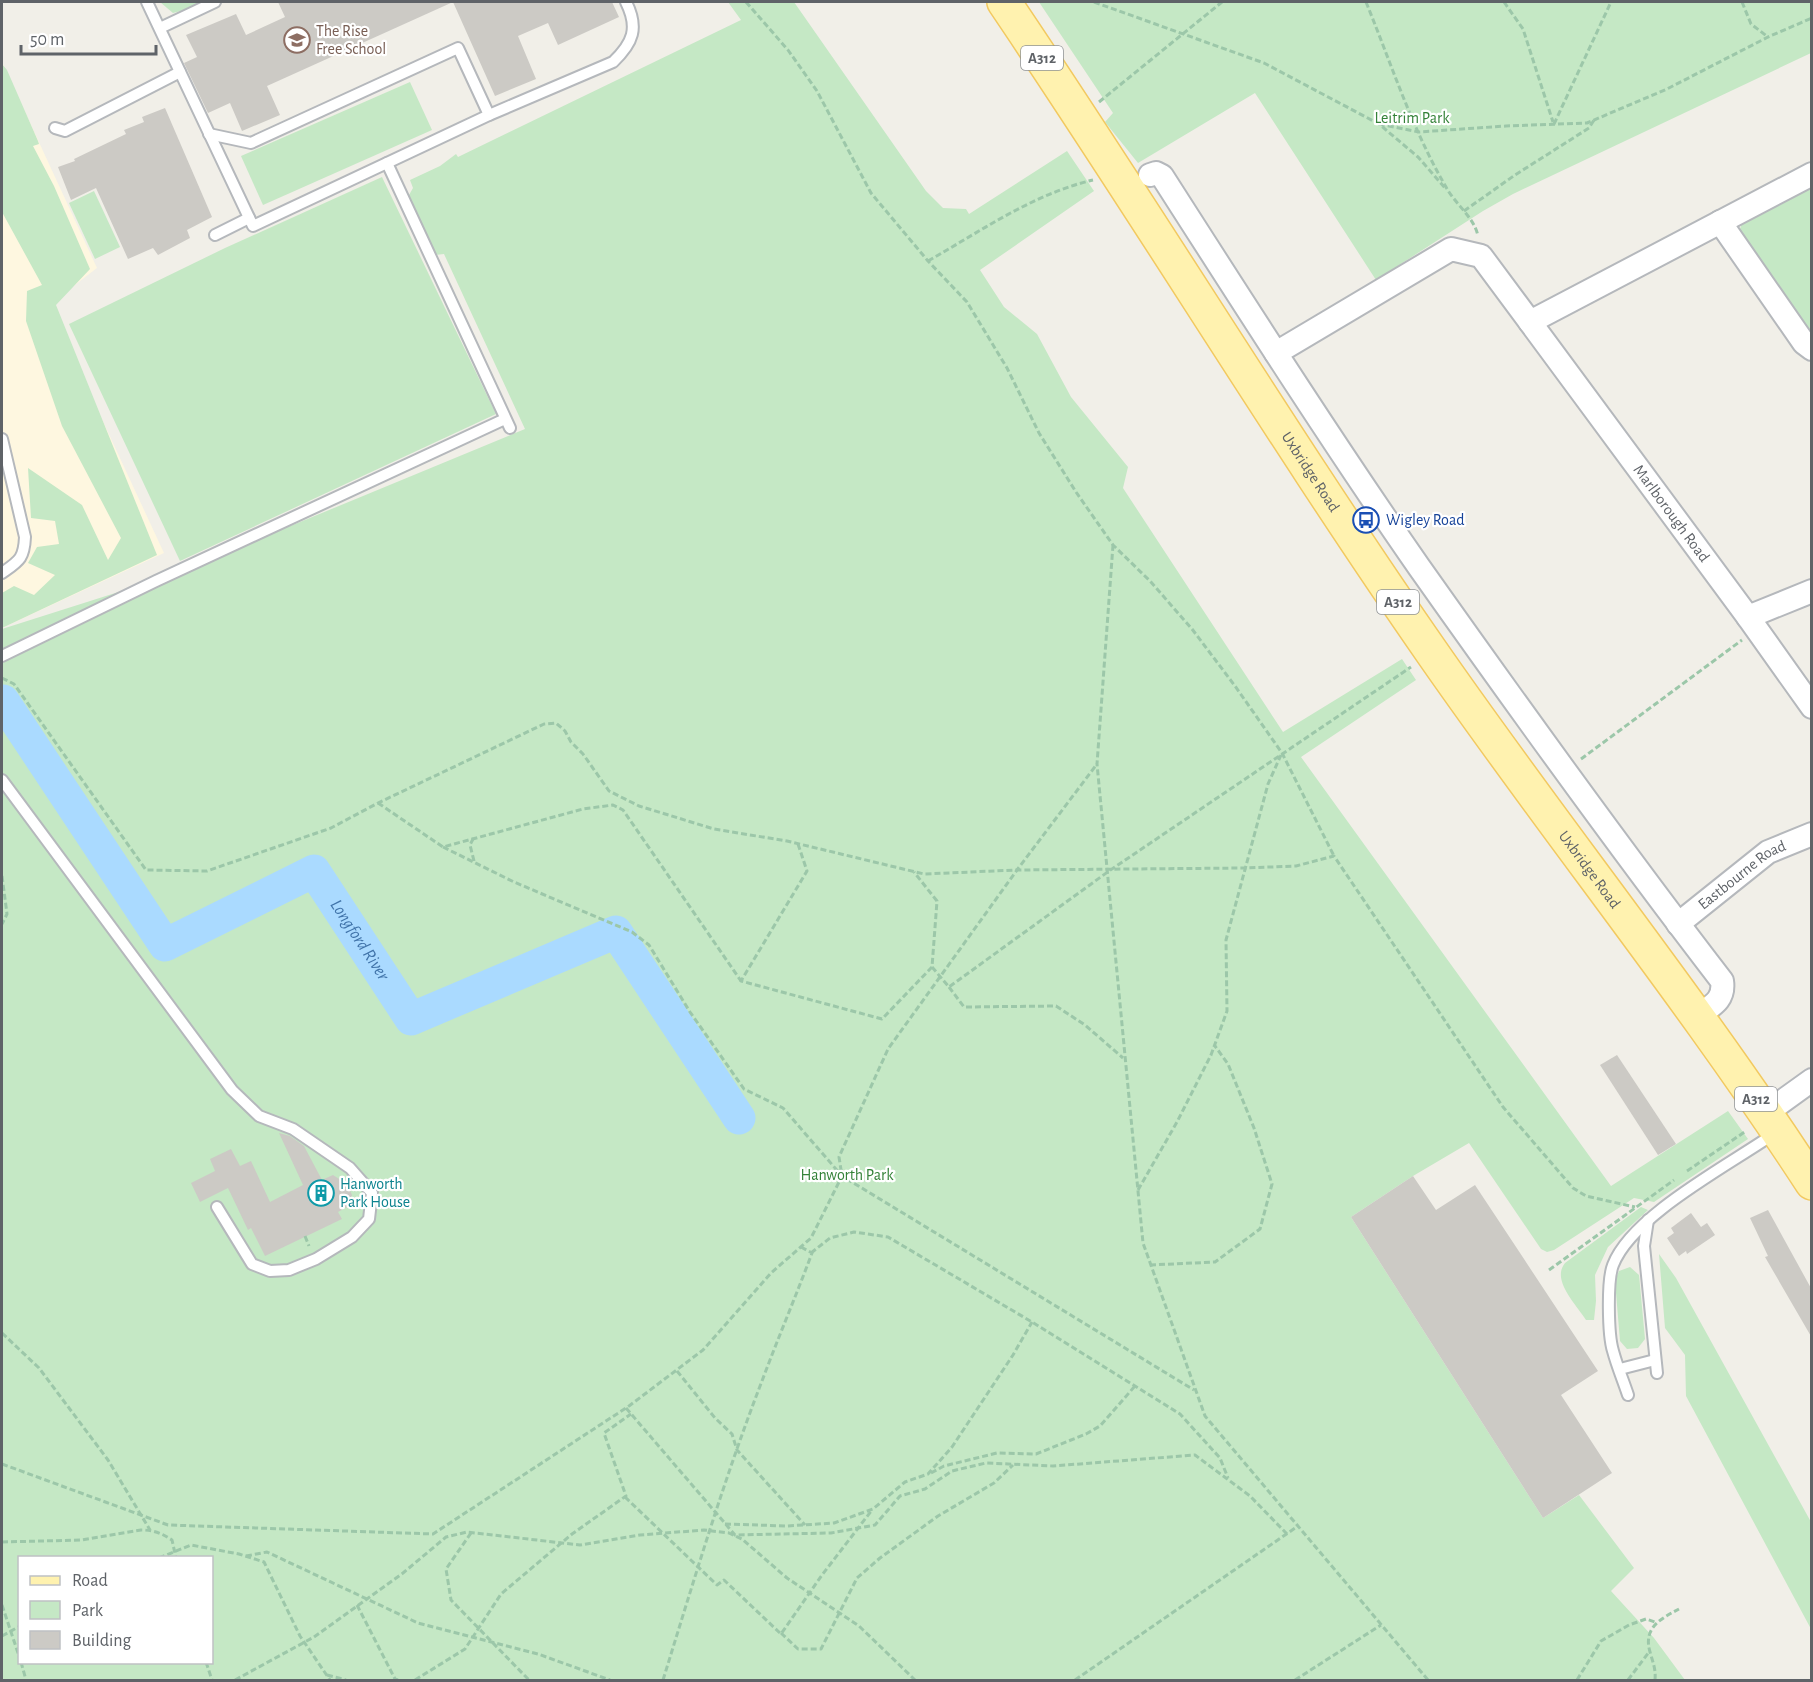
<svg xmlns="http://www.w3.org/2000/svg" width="1813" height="1682" font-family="'Alegreya Sans',sans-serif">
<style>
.commercial{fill:#fef7e0}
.green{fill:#c5e8c5;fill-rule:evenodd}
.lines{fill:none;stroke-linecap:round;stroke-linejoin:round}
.river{stroke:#aadaff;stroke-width:33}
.building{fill:#cccac5}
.lane-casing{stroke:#b5b8bc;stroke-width:14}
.street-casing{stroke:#b5b8bc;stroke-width:26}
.primary-casing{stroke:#f2c960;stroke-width:36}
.path{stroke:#9cc7a9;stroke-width:3;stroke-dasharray:6 3;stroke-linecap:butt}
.lane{stroke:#fff;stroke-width:10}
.street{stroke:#fff;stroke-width:22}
.primary{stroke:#fff2af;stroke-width:33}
.labels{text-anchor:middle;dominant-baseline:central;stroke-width:4.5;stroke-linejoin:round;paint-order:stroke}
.shield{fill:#fff;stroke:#8f9295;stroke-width:1.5}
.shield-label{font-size:15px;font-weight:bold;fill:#5f6368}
.education-label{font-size:16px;fill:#785e54;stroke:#fff;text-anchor:start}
.park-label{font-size:16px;fill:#348238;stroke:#fff}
.street-label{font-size:16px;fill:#5f6368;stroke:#fff}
.transit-label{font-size:16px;fill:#164399;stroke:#fff;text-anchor:start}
.culture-label{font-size:16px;fill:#0d838f;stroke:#fff;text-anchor:start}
.water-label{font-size:18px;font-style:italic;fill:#4174aa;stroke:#fff}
</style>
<rect width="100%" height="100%" fill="#f1efe8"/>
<path class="commercial" d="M2,62l95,206 -48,37 115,248 -162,75z"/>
<g class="green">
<path d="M160,2h38l-6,6 -19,5z"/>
<path d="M728,2h66l132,189 17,17 23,1 3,5 98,-63 27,40 -114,79 24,37 33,27 34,63 57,70 -5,21 160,244 119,-73 14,21 -115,77 310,429 117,-75 20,28 -94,63 -20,-4 -80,52 -7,2 -6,-3 -72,-106 -56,33 -62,41 192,301 36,-23 55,73 -23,23 43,47 31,42h-1683v-1051l170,-54 353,-146 -81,-175 -9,1 -18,-36 -8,-24 4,-7 -3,-8 30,-14 16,-12 2,3 283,-137zM20,1558h192v104h-192z"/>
<path d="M1039,2h772v51l-298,141 -30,17 -107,69 -121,-187 -117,70 -33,-41 8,-9z"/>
<path d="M2,64l5,6 31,71 1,3 -6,2 21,40 36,83 -34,36 101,250 -155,73v-35l12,-7 20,9 21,-20 -27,-12 9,-16 22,-3 -4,-23 -24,-3 -3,-50 54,37 26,55 13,-22 -59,-112 -36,-105 1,-30 15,-6 -40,-73z"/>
<path d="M410,82l22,48 -169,75 -22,-49z"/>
<path d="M382,177l114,237 -316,147 -111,-237 156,-76z"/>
<path d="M1811,186v151l-72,-105 5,-15z"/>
<path d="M94,191l26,56 -25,12 -26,-56z"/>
<path d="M1641,1207l7,3 -40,37 -13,28 1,26 -2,19h-8c-10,-16 -35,-40 -21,-57z"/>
<path d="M1659,1254l17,24 135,244v107l-125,-233 -1,-41 -20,-27z"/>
<path d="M1630,1267l9,8 6,64 -7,9 -11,1 -7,-8 -5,-60 4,-10z"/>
</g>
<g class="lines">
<path class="river" id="s1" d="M3,701l162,244 149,-74 97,148 205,-87 123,186"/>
</g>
<g class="building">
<path d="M278,2h334l7,15 -61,28 -10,-22 -30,13 18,43 -41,17 -42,-94 -186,84 13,29 -38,16 -12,-28 -22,10 -24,-50 13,-6 -11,-22 50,-21 10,21 39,-18z"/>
<path d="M165,108l47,109 -25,13 3,8 -32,17 -5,-7 -25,11 -32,-71 -25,12 -13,-33 17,-6 -1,-2 52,-25 -2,-4 20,-8 -2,-5z"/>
<path d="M1617,1055l59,89 -18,11 -58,-90z"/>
<path d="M279,1133l11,3 14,10 18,34 11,-5 14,9 5,11 -3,11 -11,6 4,7 -77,37 -14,-28 -3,2 -20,-42 -28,14 -9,-19 24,-12 -5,-12 21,-10 9,17 11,-5 19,41 33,-17z"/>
<path d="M1413,1176l23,34 39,-25 123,186 -37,24 51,78 -69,45 -192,-301z"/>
<path d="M1768,1210l44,80v48l-47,-81 3,-1 -18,-38z"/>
<path d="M1691,1213l10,14 6,-4 8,12 -28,19 -1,-3 -7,5 -12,-18 7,-5 -3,-5z"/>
</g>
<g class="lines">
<g class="lane-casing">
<g id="lane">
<path d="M147,2l106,224 236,-111 124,-53c20,-19 26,-34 13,-60"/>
<path d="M160,28l55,-26"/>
<path d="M55,128l10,3 115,-59"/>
<path d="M209,134l42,9 207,-95 31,67"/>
<path d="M387,163l123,265"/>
<path d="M215,235l34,-17"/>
<path d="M2,439l23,98c-1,22 -6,24 -23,36"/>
<path d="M2,656l154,-75 349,-162"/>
<path d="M2,780l230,310 27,26 34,13 57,39 22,25 -3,26 -17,18 -36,22 -27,11 -19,1 -18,-7 -35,-57"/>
<path d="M1648,1220l-4,26 13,127"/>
<path d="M1620,1369l35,-9"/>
<path d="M1628,1395c-5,-15 -11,-29 -15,-44 -5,-16 -6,-71 0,-86 19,-50 118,-101 162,-132"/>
</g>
</g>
<g class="street-casing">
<g id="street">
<path d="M1150,175l6,-2 6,3c84,131 168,263 257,391 99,140 199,279 303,414 3,20 -11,25 -26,36"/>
<path d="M1720,222l84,121 8,6"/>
<path id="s2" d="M1530,322l218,295 64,90"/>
<path d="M1276,353l175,-104 30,7 49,66 282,-148"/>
<path d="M1748,617l64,-26"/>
<path id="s3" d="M1678,924l90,-72 44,-18"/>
<path d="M1766,1113l46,-33"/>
</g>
</g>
<g class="primary-casing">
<g id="primary">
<path id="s4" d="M1004,2c145,214 279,436 427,649 124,179 262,349 381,532"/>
</g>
</g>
<g class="path">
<path d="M746,2l42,48 29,41 54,102 57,68 39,41 40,66 32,65 37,59 37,53 37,36 42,48 43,57 47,67 52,103"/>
<path d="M1094,2l170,61 115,61 39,33 28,32"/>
<path d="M1366,2c25,61 46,127 80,185 9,17 28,30 32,49"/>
<path d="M1504,2l19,27 30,93"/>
<path d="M1742,2l9,22 17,13"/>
<path d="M1099,102l123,-100"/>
<path d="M1379,124l40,8 87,-6 81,-3 80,-34 101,-52 44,-19"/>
<path d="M1554,124l57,-122"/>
<path d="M1464,211l51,-36 74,-47 5,-8"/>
<path d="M928,261c53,-30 105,-67 165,-81"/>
<path d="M1113,545l-16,219 46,479 62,173 223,264"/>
<path d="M2,678l12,6 132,186 61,1 124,-43 47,-25 166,-79 12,-1 9,8 6,11 12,12 26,37 30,15 75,23 73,12 137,33 93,-4 228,-2 51,-2 38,-10 169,251 70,81 13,8 49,11"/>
<path d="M1581,759l161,-119"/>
<path d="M378,803l65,44 140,-38 30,-4 10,5 118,171"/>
<path d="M798,844l9,27 -66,110 141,38 50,-52 5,-66 -23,-29"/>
<path d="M443,847l71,35 118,50 17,13 41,67 54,77 39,19 59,68 352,214"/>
<path d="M474,861l-4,-16 4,-8"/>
<path d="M2,876l5,38 -5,10"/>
<path d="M932,967l17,20 160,-116 302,-204"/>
<path d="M949,987l15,20 92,-1 29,19 38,33"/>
<path d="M1687,1171l59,-40"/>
<path d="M1138,1190l39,-68 34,-67 16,-44 -1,-71 42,-156 13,-29"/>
<path d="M305,1236l4,10"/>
<path d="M811,1253l19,-15 24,-6 34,5 144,85 148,92 40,44 8,20"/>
<path d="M1150,1265l65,-3 45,-33 12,-45 -18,-56 -26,-64 -13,-18"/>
<path d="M1549,1270l125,-90"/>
<path d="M2,1333l37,35 69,92 42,70"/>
<path d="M677,1371l38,47 17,16 5,16 68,75"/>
<path d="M626,1408l109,127 96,-2 44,-8 25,-29 25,-7 27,-18 34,-8 67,3 142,-11 55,41 37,38"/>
<path d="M2,1464l166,61 265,9 196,-128 74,-56 68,-77 40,-35 31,-62 -3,-19 49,-108 129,-179 80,-106"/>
<path d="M931,1473l13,-7 53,-13 39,1 50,-20 14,-8 35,-40"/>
<path d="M625,1497l92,88 7,-5 57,54 41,-59 50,-65"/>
<path d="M725,1524l62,2 47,-3 39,-14 32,-27 23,-8 24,-27 61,-92 19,-33"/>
<path d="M471,1533l-25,36 5,31 78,80"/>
<path d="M2,1542l79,-2 60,-10c13,0 20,3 31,10l4,18"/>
<path d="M246,1556l21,-4 151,71 120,31 72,26"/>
<path d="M159,1558l32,-13 48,9 25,8 36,74 30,44"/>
<path d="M2,1605l18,54"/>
<path d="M357,1605l38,74 3,1"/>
<path d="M781,1633l17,16h23l36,-71 23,-20 58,-42 56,-33 19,-18"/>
<path d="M2,1636l18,-10"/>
<path d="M21,1662l5,18"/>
<path d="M206,1662l6,18"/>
<path d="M327,1675l19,5"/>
<path d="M235,1680l79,-43 89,-64 43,-36 21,-5 113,13 60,-10 64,-5 25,3 13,6 45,39 72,48 56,54"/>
<path d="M415,1680l50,-31 36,-55 71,-60 54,-38 -22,-63 27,-19"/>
<path d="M663,1680c31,-100 61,-201 99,-299 16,-43 34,-85 50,-128l-11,-6"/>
<path d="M1075,1680l223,-154"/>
<path d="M1295,1680l86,-55"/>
<path d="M1577,1680l24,-39 28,-16 17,-6 9,3"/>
<path d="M1628,1680l21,-28"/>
<path d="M1655,1680c1,-11 -2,-17 -5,-28 -7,-24 10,-33 29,-43"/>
</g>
<use href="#lane" class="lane"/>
<use href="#street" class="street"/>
<use href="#primary" class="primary"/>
</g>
<defs>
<g id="school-ring" transform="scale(1.35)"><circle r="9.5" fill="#fff" stroke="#8d6e63" stroke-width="1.5"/><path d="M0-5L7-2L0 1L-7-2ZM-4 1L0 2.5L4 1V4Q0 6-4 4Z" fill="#8d6e63"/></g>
<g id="bus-ring" transform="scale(1.35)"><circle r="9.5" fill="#fff" stroke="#1a4fb4" stroke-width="1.5"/><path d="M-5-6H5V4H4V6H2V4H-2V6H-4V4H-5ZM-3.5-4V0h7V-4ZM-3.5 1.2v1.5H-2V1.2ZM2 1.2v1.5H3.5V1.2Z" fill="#1a4fb4"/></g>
<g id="building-ring" transform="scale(1.35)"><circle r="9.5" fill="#fff" stroke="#0f9aa8" stroke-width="1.5"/><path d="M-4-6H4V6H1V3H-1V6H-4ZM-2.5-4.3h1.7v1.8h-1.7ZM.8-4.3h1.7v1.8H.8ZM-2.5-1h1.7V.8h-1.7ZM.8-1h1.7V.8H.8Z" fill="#0f9aa8"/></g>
</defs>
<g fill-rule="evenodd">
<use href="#school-ring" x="297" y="40"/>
<use href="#bus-ring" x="1366" y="520"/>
<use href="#building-ring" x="321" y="1193"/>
</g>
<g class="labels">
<g class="shield">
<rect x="1021" y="46" width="42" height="24" rx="4.5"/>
<rect x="1377" y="590" width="42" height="24" rx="4.5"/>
<rect x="1735" y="1087" width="42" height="24" rx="4.5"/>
</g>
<g class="shield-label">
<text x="1042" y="58">A312</text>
<text x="1398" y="602">A312</text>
<text x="1756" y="1099">A312</text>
</g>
<g class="education-label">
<text x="316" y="31">The Rise<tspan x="316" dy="18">Free School</tspan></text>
</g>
<g class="park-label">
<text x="1412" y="118">Leitrim Park</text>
<text x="847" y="1175">Hanworth Park</text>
</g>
<g class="street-label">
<text stroke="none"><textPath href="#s4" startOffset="561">Uxbridge Road</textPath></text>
<text stroke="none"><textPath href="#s2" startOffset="238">Marlborough Road</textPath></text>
<text stroke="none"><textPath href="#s4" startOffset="1047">Uxbridge Road</textPath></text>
<text stroke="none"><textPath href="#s3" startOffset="81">Eastbourne Road</textPath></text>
</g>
<g class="transit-label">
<text x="1386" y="520">Wigley Road</text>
</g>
<g class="culture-label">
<text x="340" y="1184">Hanworth<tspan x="340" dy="18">Park House</tspan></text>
</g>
<g class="water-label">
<text stroke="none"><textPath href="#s1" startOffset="542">Longford River</textPath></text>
</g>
</g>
<rect width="1813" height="1682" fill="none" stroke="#5f6368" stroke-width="6"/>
<rect x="18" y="1556" width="195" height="108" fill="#ffffff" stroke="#bfc1c3" stroke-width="1.5"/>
<rect x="30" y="1576" width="30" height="9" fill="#fff2af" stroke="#bfc1c3" stroke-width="1.5"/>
<text x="72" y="1586" font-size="18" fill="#5f6368">Road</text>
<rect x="30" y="1601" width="30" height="18" fill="#c5e8c5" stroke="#bfc1c3" stroke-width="1.5"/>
<text x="72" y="1616" font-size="18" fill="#5f6368">Park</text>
<rect x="30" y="1631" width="30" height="18" fill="#cccac5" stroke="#bfc1c3" stroke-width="1.5"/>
<text x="72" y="1646" font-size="18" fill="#5f6368">Building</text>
<path d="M21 45v9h135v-9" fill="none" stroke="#5f6368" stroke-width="3"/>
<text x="30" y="45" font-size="18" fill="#5f6368" stroke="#ffffff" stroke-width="4.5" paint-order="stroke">50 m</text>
</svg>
